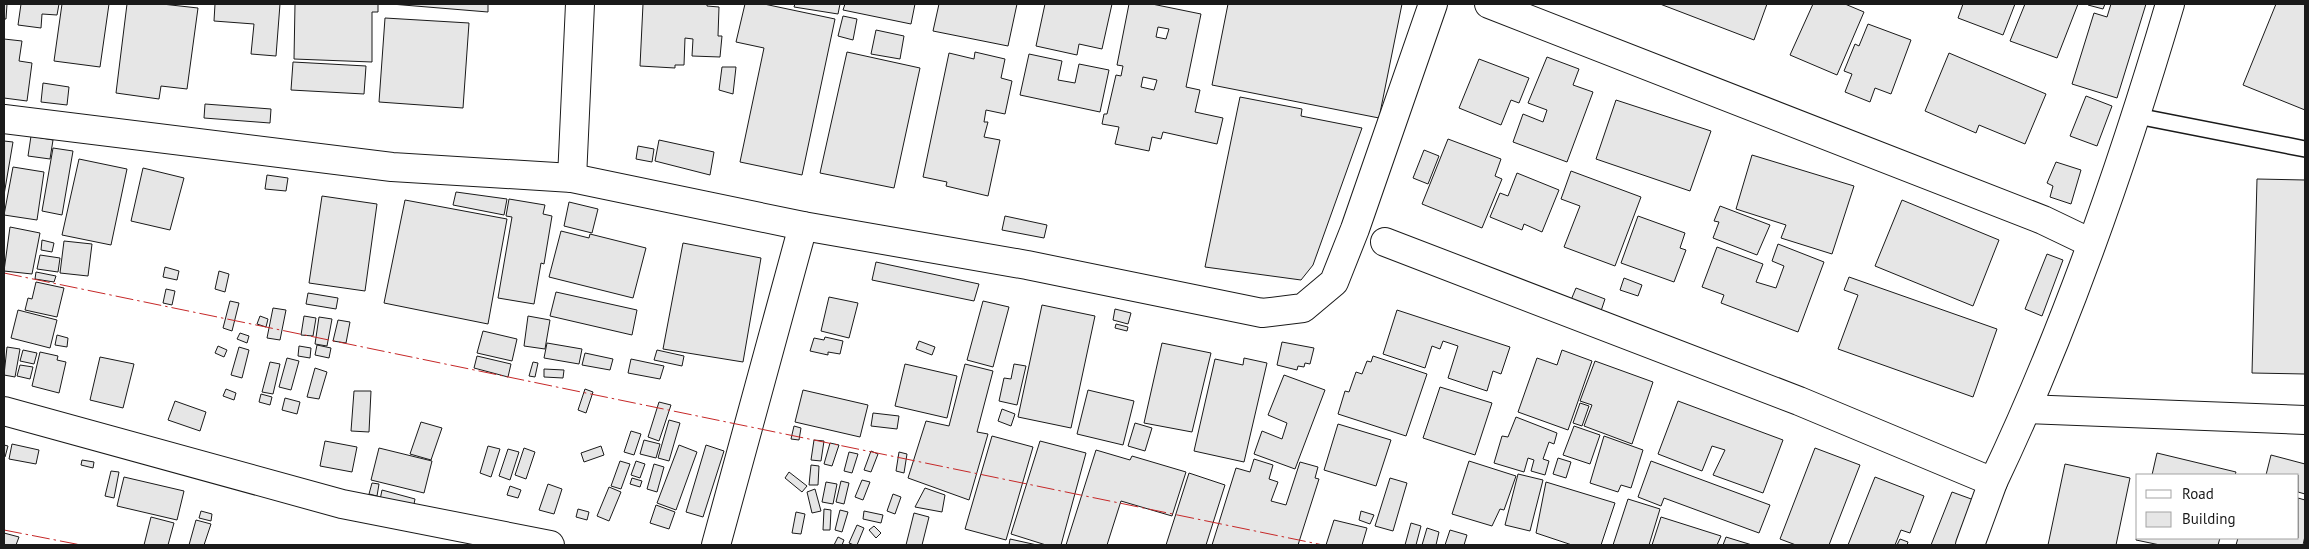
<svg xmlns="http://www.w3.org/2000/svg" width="2309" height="549" font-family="'PT Sans',sans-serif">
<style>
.building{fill:#e6e6e6;stroke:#1a1a1a;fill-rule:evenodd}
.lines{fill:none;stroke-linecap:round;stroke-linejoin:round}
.lane-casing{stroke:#1a1a1a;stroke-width:18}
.street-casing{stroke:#1a1a1a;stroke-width:30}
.lane{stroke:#fff;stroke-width:15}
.street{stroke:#fff;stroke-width:28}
.power{stroke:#c62828;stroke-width:1;stroke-dasharray:18 4 2.5 4;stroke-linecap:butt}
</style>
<rect width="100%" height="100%" fill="#fff"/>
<g class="building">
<path d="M4,4h3l-1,15h-2z"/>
<path d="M21,4h38l-2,11 -15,-1 -1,14 -23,-3z"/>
<path d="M62,4h47l-9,63 -46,-6z"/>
<path d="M127,4h35l36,4 -11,81 -26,-3 -2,13 -43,-6z"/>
<path d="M215,4h65l-4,52 -25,-2 3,-30 -40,-3z"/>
<path d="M295,4h83v8h-6v50l-78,-3z"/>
<path d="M391,4h97v8z"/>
<path d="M643,4h64v2l12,1 -1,29h4l-2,21 -28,-1 1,-17 -8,-1 -1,27h-9v3l-35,-2z"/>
<path d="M745,4h19l71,15 -33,156 -62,-13 24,-114 -28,-6z"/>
<path d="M795,4h45l-2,10 -44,-7z"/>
<path d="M845,4h70l-4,20 -68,-14z"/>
<path d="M939,4h78l-9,42 -75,-15z"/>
<path d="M1045,4h67l-10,45 -23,-5 -2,11 -41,-9z"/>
<path d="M1129,4h23l49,10 -15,73 14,3 -5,22 28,6 -6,26 -54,-12 -2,7 -9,-2 -3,14 -34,-7 4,-17 -17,-3 2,-10h3l9,-39 5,1 2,-10 -6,-1zM1158,27l11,2 -3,10 -10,-2zM1143,77l14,3 -3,10 -13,-3z"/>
<path d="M1228,4h174l-23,114 -167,-33z"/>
<path d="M1660,4h107l-13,36z"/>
<path d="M1813,4h32l19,8 -27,63 -47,-20z"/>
<path d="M1963,4h52l-12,31 -45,-17z"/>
<path d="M2025,4h53l-21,54 -47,-17z"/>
<path d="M2088,4h17l-2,5 -15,-4z"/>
<path d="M2111,4h35l-29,94 -45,-14 22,-71 13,4z"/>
<path d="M2276,4h29v106l-62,-25z"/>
<path d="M843,16l14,3 -4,21 -15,-4z"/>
<path d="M385,18l84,5 -6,85 -84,-6z"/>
<path d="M1868,24l43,16 -20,54 -16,-6 -5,14 -25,-10 7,-18 -8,-3 11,-27 4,2z"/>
<path d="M876,30l28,6 -4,23 -29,-5z"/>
<path d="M4,39l18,2 -3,20 13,2 -5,38 -23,-3z"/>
<path d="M847,52l73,16 -26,120 -74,-15z"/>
<path d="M975,52l30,7 -4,19 11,3 -7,33 -19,-4 -2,12h4l-4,15 16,3 -12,56 -42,-10 1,-4 -24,-5 26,-124 25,6z"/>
<path d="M1949,53l97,41 -21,50 -46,-19 -3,8 -51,-22z"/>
<path d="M1029,54l33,7 -4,19 17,3 4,-19 30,6 -9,42 -80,-17z"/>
<path d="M1547,57l32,12 -6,16 20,7 -26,70 -54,-20 10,-28 20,8 4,-12 -19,-7z"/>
<path d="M1479,59l50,19 -10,25 -8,-3 -10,25 -42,-17z"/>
<path d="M293,62l73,4 -2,28 -73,-4z"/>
<path d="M722,67h14l-3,27 -14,-4z"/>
<path d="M43,83l26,4 -2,18 -26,-3z"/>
<path d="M2086,96l26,10 -15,40 -27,-10z"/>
<path d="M1240,97l62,12 -1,7 61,12 -49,137 -12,15 -96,-13z"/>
<path d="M1616,100l95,31 -21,60 -94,-32z"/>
<path d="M205,104l66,5 -1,14 -66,-5z"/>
<path d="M31,136l22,4 -3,19 -22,-3z"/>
<path d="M1448,139l53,20 -6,17 7,3 -20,49 -60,-24z"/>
<path d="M659,140l55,12 -4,23 -55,-14z"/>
<path d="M4,141l9,1 -9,53z"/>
<path d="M638,146l16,3 -2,13 -16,-3z"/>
<path d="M53,148l20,3 -11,64 -20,-4z"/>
<path d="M1424,150l15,6 -11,28 -15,-6z"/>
<path d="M1752,155l102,31 -22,68 -51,-16 5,-13 -50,-16z"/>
<path d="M79,159l48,10 -16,76 -49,-10z"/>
<path d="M2056,162l25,8 -10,34 -21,-7 3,-11 -6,-3z"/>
<path d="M13,167l31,5 -7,48 -33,-5z"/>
<path d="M143,168l41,10 -14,52 -39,-9z"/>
<path d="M1571,171l70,26 -26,69 -51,-19 16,-41 -19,-7z"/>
<path d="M1517,173l42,17 -17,42 -18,-8 -2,6 -32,-13 10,-24 8,3z"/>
<path d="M267,175l21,3 -2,13 -21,-2z"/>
<path d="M2257,179l48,1v194l-53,-1z"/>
<path d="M456,192l51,7 -3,16 -51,-10z"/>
<path d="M322,196l55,8 -12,87 -56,-8z"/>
<path d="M509,199l36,6 -2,9 9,2 -8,48 -3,-1 -7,41 -36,-6 14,-81 -6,-1z"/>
<path d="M405,200l102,19 -19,105 -104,-21z"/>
<path d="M1902,200l97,40 -26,66 -98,-40z"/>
<path d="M569,202l29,7 -6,24 -28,-7z"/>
<path d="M1720,206l50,19 -13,30 -44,-17 6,-16 -5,-1z"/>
<path d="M1005,216l42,9 -3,13 -42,-8z"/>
<path d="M1638,216l47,17 -5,15 6,2 -12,32 -53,-19z"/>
<path d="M10,227l30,6 -8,41 -28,-3z"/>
<path d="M561,231l28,7 1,-4 56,14 -13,50 -84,-21z"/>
<path d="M42,240l12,3 -2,9 -11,-2z"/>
<path d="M64,241l28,3 -4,32 -28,-3z"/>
<path d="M683,243l78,15 -18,104 -80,-13z"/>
<path d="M1778,244l46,18 -26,70 -77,-29 3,-8 -22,-8 15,-40 46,17 -7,18 20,6 8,-22 -12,-5z"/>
<path d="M2047,254l16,6 -21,56 -17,-7z"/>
<path d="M40,255l20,3 -2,14 -21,-3z"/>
<path d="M876,262l103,22 -5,17 -102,-21z"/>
<path d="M165,267l14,4 -2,9 -14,-3z"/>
<path d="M219,271l10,3 -4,18 -10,-3z"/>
<path d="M36,272l20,4 -2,6 -19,-3z"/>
<path d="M1849,277l148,52 -24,68 -135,-48 20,-54 -14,-5z"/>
<path d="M1624,278l18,7 -4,11 -18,-6z"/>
<path d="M36,282l28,6 -7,29 -32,-7 3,-12 4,1z"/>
<path d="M1576,288l29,11 -4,12 -30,-11z"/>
<path d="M166,289l9,2 -3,14 -9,-2z"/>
<path d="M556,292l81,18 -5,25 -82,-19z"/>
<path d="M308,293l30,5 -2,11 -30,-5z"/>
<path d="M829,297l29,6 -9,35 -28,-7z"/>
<path d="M230,301l9,2 -7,28 -9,-3z"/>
<path d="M983,301l26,6 -16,60 -26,-7z"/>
<path d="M1042,305l53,11 -24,112 -53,-11z"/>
<path d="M273,308l13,2 -6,30 -13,-2z"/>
<path d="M1115,309l16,4 -3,11 -15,-4z"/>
<path d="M18,310l39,10 -7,28 -39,-10z"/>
<path d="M1397,310l113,37 -9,27 -8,-3 -6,20 -39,-13 10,-32 -15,-5 -3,8 -8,-3 -7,22 -42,-14z"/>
<path d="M260,316l8,3 -2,8 -9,-3z"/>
<path d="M304,316l12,2 -3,18 -12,-1z"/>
<path d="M528,316l22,4 -5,29 -21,-3z"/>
<path d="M319,317l13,2 -5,27 -12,-2z"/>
<path d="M338,320l12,2 -4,21 -13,-2z"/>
<path d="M1116,324l12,3 -1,4 -12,-3z"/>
<path d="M483,331l34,8 -5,22 -35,-8z"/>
<path d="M240,333l9,3 -2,7 -10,-4z"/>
<path d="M57,335l11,3 -1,9 -12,-2z"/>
<path d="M825,337l18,4 -3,13 -12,-2v3l-18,-4 4,-13 10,2z"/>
<path d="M919,341l16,6 -3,8 -16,-6z"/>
<path d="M1282,342l32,6 -4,16 -5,-1 -1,4 -6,-1 -1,4 -20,-5z"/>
<path d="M547,343l35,6 -3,15 -35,-6z"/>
<path d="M1162,343l49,10 -19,79 -48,-9z"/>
<path d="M317,345l14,3 -2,10 -14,-3z"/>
<path d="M218,346l9,4 -3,7 -9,-4z"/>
<path d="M299,346l12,2 -1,10 -12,-2z"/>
<path d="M7,347l13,2 -5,28 -11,-2z"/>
<path d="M239,347l10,3 -7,28 -11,-3z"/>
<path d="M23,350l14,3 -3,11 -14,-3z"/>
<path d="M657,350l27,6 -2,10 -28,-6z"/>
<path d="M1562,350l30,11 -24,69 -50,-18 19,-54 20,7z"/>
<path d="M40,352l18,4 -1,4 9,2 -7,31 -27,-7z"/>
<path d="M585,353l28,6 -3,11 -28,-5z"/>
<path d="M477,356l34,8 -3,13 -34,-9z"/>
<path d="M1373,356l54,18 -21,62 -68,-22 7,-23 4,1 7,-20 6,2 5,-13 4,1z"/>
<path d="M100,357l34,7 -11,44 -33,-8z"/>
<path d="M287,358l12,3 -8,29 -12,-3z"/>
<path d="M1244,358l23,5 -23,99 -50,-11 21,-92 28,6z"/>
<path d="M631,359l33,7 -4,13 -32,-6z"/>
<path d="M1595,361l58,21 -21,62 -48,-18 8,-21 -12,-4z"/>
<path d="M270,362l10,2 -7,30 -11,-2z"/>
<path d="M533,362l5,1 -3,14 -6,-1z"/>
<path d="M905,364l52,12 -10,42 -52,-12z"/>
<path d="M965,364l28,7 -16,61 11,2 -19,66 -61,-22 18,-57 23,5z"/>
<path d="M1014,364l12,2 -9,39 -18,-4 5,-23 7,1z"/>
<path d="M20,365l13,2 -3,12 -13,-3z"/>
<path d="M315,368l12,4 -8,27 -12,-2z"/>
<path d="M544,369l20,1 -1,8 -19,-1z"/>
<path d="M1284,375l41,15 -30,79 -41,-15 8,-23 20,8 5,-16 -19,-8z"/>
<path d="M1440,387l52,16 -17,52 -52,-17z"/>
<path d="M226,389l10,4 -2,7 -11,-4z"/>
<path d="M585,389l8,3 -7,21 -8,-3z"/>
<path d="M803,390l65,15 -8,32 -65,-15z"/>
<path d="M1088,390l46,11 -11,44 -46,-11z"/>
<path d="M354,391h17l-2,41 -18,-1z"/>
<path d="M261,394l11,3 -2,8 -11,-3z"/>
<path d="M285,398l15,4 -3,12 -15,-4z"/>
<path d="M175,401l31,11 -6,19 -32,-11z"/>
<path d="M1678,401l105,39 -20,53 -50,-18 12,-25 -13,-4 -10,25 -44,-17z"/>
<path d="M659,402l12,3 -12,36 -11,-4z"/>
<path d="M1580,403l9,3 -7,20 -9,-3z"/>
<path d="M1002,409l13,5 -4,12 -13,-5z"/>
<path d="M873,413l26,3 -2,13 -26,-3z"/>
<path d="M1516,417l41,16 -3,11 -5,-2 -6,17 6,2 -4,14 -14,-4 3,-11 -6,-2 -4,14 -30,-9 8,-27 6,1z"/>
<path d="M669,420l11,3 -11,38 -11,-3z"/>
<path d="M421,422l21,6 -11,32 -21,-6z"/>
<path d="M1135,423l17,5 -7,23 -17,-5z"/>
<path d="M1338,424l53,16 -15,46 -52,-16z"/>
<path d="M794,426l7,2 -2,12 -8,-1z"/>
<path d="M1574,426l26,9 -10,29 -27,-9z"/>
<path d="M631,431l10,3 -7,21 -10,-3z"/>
<path d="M992,436l41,11 -27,93 -41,-11z"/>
<path d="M1604,436l39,14 -12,38 -10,-3 -3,7 -28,-9z"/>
<path d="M644,440l16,4 -4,14 -16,-4z"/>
<path d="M814,440l10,1 -3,20 -10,-1z"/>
<path d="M325,441l32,6 -5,25 -32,-6z"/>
<path d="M1040,441l46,12 -25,92h-15l-35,-11z"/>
<path d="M830,443l9,2 -7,21 -8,-2z"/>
<path d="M12,444l27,6 -3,14 -27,-5z"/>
<path d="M4,445l4,1 -3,11h-1z"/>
<path d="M679,445l18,7 -21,58 -19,-7z"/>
<path d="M706,445l18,6 -21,66 -17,-5z"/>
<path d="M488,446l12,3 -9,28 -11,-4z"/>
<path d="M601,446l3,9 -20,7 -3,-9z"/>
<path d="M379,448l53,13 -8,32 -53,-13z"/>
<path d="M524,448l11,4 -9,27 -11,-4z"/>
<path d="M1815,448l45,17 -31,80h-33l-16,-6z"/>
<path d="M508,449l11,3 -9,28 -11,-4z"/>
<path d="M1096,450l34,10 2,-4 54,16 -14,44 -51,-15 -14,44h-41z"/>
<path d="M871,451l7,3 -7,18 -7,-2z"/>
<path d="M849,452l9,2 -6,19 -8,-2z"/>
<path d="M899,452l8,2 -3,19 -8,-2z"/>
<path d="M2157,453l79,19 -1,3h-83z"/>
<path d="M2271,455l34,9v30l-7,-2v-17h-32z"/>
<path d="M1558,458l13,4 -5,16 -13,-4z"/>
<path d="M1254,459l19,6 -4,14 9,3 -7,19 15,4 14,-43 18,5 -3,11 4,1 -21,66h-86l24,-77 14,4z"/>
<path d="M82,460l12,2 -1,6 -12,-3z"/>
<path d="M620,461l10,3 -9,25 -10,-3z"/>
<path d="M636,461l9,3 -5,14 -9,-3z"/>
<path d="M1469,461l47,15 -12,34 -4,-1 -8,17 -40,-12z"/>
<path d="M1651,461l119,44 -11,28 -95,-35 -3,8 -23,-9z"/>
<path d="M654,464l10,3 -7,25 -10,-3z"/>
<path d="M2065,464l65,14 -14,67h-68z"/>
<path d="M811,465l8,1 -1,19h-9z"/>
<path d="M111,471l8,1 -5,26 -9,-2z"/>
<path d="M789,472l18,14 -5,6 -17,-14z"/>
<path d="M1189,473l36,12 -19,60h-40z"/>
<path d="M1518,474l25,6 -13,51 -25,-6z"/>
<path d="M124,477l60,14 -7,29 -60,-14z"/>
<path d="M1875,477l49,19 -14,37 -9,-3 -6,15h-47z"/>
<path d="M632,478l10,3 -2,6 -10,-3z"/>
<path d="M1390,478l17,5 -14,48 -18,-5z"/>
<path d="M862,480l8,2 -7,18 -8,-3z"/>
<path d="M841,481l8,2 -5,21 -8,-2z"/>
<path d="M826,482l11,2 -4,20 -11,-2z"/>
<path d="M1546,482l69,21 -14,42h-29l-36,-12z"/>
<path d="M372,483l7,1 -2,12 -8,-2z"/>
<path d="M548,484l14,5 -8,25 -15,-4z"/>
<path d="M510,486l11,4 -3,8 -11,-3z"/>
<path d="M609,487l12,5 -12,29 -12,-5z"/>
<path d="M925,488l20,7 -3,17 -27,-5z"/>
<path d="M815,489l6,22 -9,2 -5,-21z"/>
<path d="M382,490l33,9 -2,10 -33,-9z"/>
<path d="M1952,492l22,8 -18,45h-25z"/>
<path d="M893,494l8,3 -6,17 -8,-3z"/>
<path d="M2298,498l7,2v36l-2,9h-67l2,-7h60z"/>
<path d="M1628,499l32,10 -11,36h-36z"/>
<path d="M656,505l19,7 -6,17 -19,-6z"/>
<path d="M578,509l11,3 -2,8 -11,-3z"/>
<path d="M824,509l7,1 -1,20h-7z"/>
<path d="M840,510l8,2 -6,20 -7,-2z"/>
<path d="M201,511l11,3 -1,7 -12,-3z"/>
<path d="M864,511l19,4 -2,8 -18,-4z"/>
<path d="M1361,511l13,4 -4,9 -11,-4z"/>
<path d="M796,512l9,2 -4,20 -9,-1z"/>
<path d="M914,513l15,4 -7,28h-16z"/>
<path d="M151,517l23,6 -6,22h-24z"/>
<path d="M1661,517l60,19 -4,9h-65z"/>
<path d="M196,520l15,4 -7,21h-15z"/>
<path d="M1334,520l33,8 -5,17h-36z"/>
<path d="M1411,523l10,3 -5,19h-11z"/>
<path d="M857,525l7,3 -7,17h-3l-5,-2z"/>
<path d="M874,526l7,7 -5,5 -7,-8z"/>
<path d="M1427,528l12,4 -3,13h-14z"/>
<path d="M1450,530l17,5 -3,10h-19z"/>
<path d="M4,533l15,4 -3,8h-12z"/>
<path d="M2138,533v5h82l-2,7h-58l-24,-5z"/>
<path d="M838,537l6,3 -2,5h-8z"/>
<path d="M1726,537l26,8h-29z"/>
<path d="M1010,539l27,6h-28z"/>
<path d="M1900,539l8,3 -1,3h-10z"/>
</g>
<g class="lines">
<g class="lane-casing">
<path id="lane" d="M2137,116l168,33"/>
</g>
<g class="street-casing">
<g id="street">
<path d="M1489,4l554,216 48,23"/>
<path d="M4,119l388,48 180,11 231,48 224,39 235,48 41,-5 31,-26 21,-53 78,-225"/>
<path d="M572,178l8,-174"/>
<path d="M1385,242l414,159 194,81c73,-153 129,-315 177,-478"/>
<path d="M2028,409l277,11"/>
<path d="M4,411l338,93 208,41"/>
<path d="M716,545l87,-319"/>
<path d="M1970,545l23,-63"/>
</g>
</g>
<use href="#lane" class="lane"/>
<use href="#street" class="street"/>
<g class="power">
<path d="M4,273l1319,272"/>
<path d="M4,530l77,15"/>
</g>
</g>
<rect width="2309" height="549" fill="none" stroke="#1a1a1a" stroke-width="10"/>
<rect x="2136" y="474" width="162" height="65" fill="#ffffff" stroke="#a3a3a3"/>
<rect x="2146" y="490" width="25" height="8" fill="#ffffff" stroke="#a3a3a3"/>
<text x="2182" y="499" font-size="15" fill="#1a1a1a">Road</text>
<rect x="2146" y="512" width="25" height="15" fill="#e6e6e6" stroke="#a3a3a3"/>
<text x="2182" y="524" font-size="15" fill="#1a1a1a">Building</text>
</svg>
